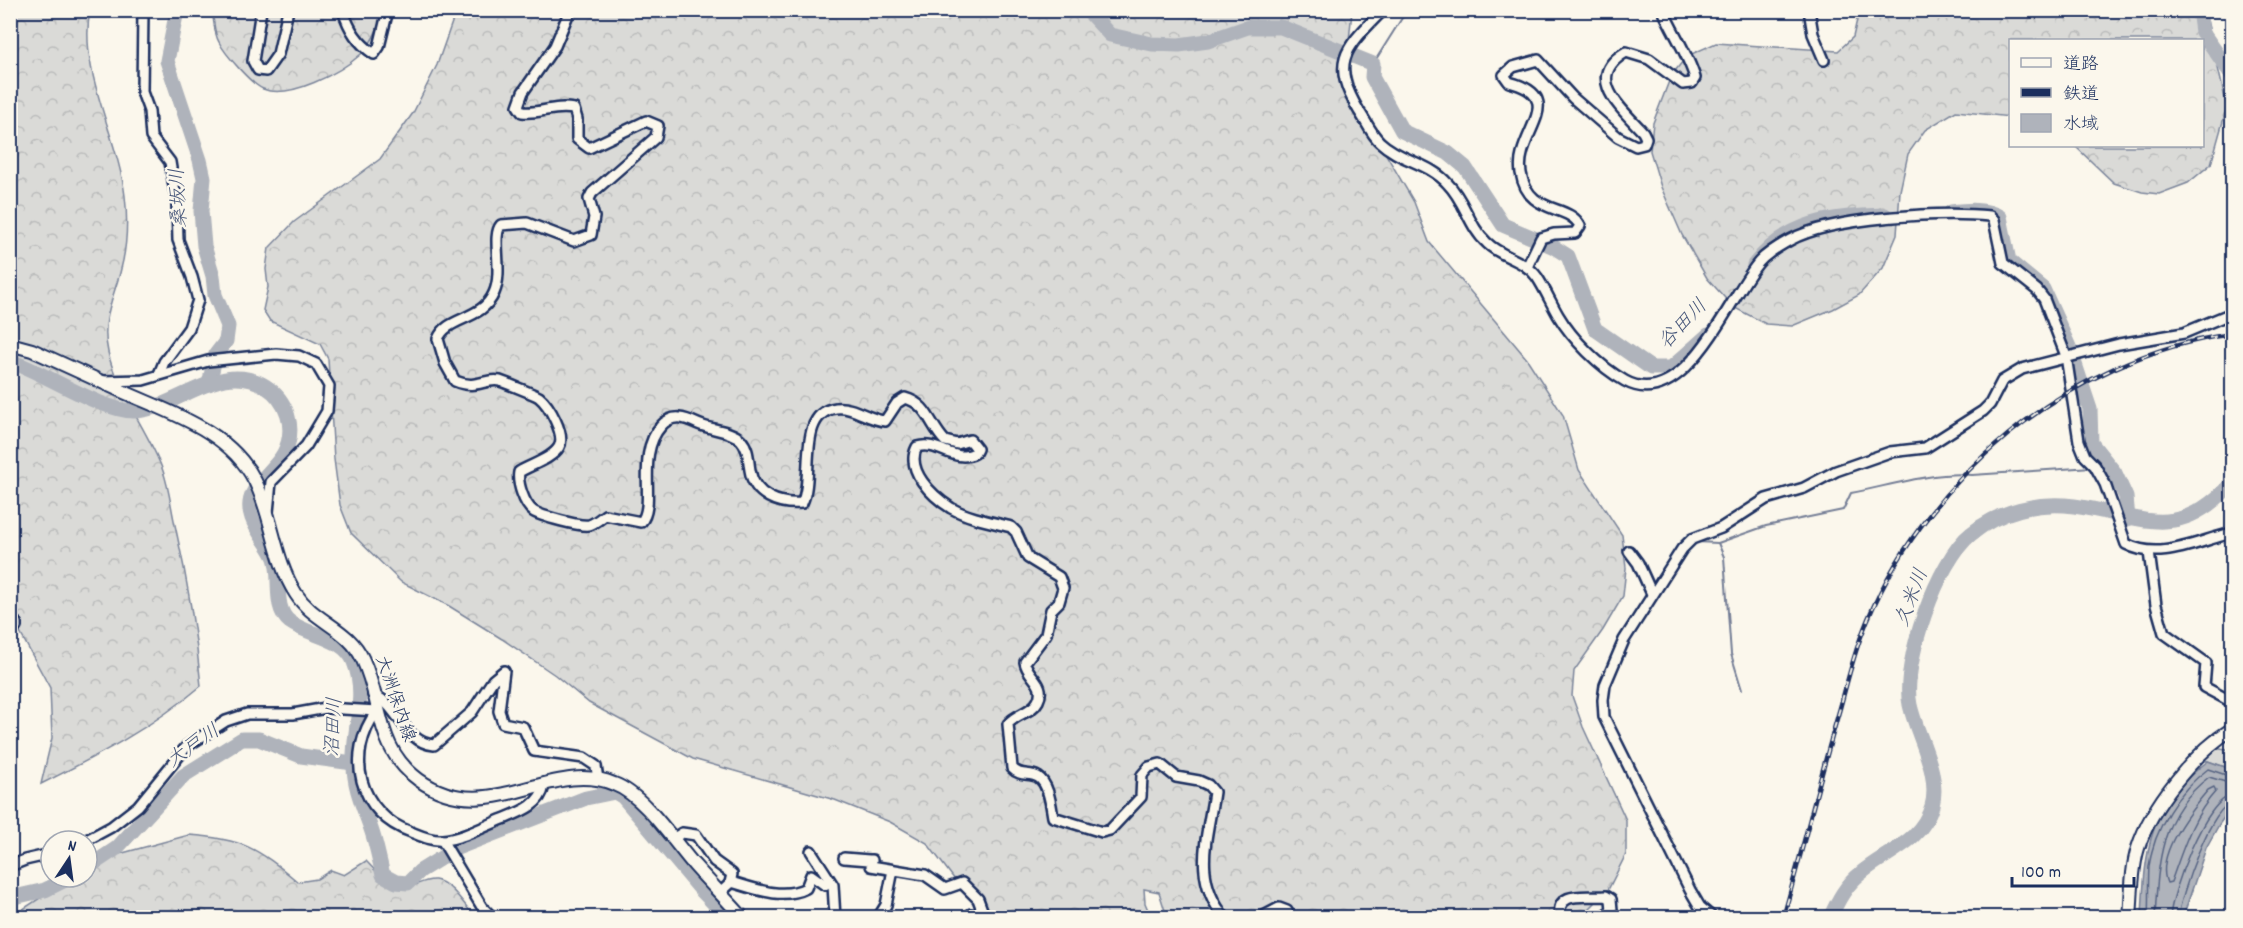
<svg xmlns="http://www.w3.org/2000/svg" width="2243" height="928" font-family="Dekko,'Klee One',sans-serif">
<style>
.forest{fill:url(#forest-crowns);stroke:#7a849a;stroke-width:1.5}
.garden{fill:#dadad7;stroke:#7a849a;stroke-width:1.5}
.water{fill:#afb3bb;stroke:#747e96;stroke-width:1.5}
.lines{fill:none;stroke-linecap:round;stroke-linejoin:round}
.shore{stroke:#566483;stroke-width:1.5}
.stream{stroke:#747e96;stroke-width:2}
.river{stroke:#afb3bb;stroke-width:15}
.minor-casing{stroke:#1b2f5e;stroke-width:14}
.major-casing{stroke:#1b2f5e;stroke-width:16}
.minor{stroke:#fbf7ec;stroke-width:9}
.major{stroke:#fbf7ec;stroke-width:12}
.rail-casing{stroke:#1b2f5e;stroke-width:4.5}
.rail{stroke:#fbf7ec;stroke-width:2;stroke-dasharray:7;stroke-linecap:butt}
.labels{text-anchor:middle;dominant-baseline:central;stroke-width:5;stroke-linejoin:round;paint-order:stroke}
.street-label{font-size:18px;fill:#1b2f5e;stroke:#fbf7ec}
.water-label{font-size:20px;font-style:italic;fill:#47577a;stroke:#fbf7ec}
</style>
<defs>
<pattern id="forest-crowns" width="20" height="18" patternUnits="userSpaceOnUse" patternTransform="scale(1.5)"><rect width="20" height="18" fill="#dadad7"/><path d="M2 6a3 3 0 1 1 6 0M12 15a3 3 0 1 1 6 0" fill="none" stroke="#babbbb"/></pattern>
</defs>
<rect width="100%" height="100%" fill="#fbf7ec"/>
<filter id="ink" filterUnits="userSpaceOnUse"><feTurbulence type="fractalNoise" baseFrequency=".0167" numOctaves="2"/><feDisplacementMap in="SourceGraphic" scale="12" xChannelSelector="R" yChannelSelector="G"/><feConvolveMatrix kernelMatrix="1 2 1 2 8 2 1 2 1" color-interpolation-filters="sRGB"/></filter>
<g filter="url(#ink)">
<g class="forest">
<path d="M11,11h79c-12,58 28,126 35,185 3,25 2,52 -5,77 -8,28 -19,49 -12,79 9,42 41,79 55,119 6,17 8,36 12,54 12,53 21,106 26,161 -48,41 -104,70 -160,98l11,-46 -2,-50 -39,-72z"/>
<path d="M212,11h171c-4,15 -10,33 -23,44 -19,17 -71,45 -97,34 -12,-5 -38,-35 -44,-47 -5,-8 -5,-22 -7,-31z"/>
<path d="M456,11h896l-5,49 9,36 25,50 33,56 15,40 98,117 36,56 16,55 43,65 4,33 -3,28 -20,34 -29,41 -2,25 11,31 43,93v34l-18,36 -27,27h-414l-8,-25 -15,-3 1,14 6,14h-162c-11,-16 -10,-33 -34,-37l-28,-37 -37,-21 -55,-22 -142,-41 -104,-56 -34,-28 -53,-36 -53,-33 -48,-24 -50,-49 -11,-28 -6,-46 -6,-100 -8,-15 -50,-23 -7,-11 5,-23 -2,-18 3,-21 25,-26 86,-63 33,-46 24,-48z"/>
<path d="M1859,11h346l22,96 -16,57 -23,19 -29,11 -17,-2 -28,-9 -39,-37h127v-106h-192v77l-54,-6 -31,19 -17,24 -8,37 -3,44 -14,33 -24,27 -26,14 -41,17 -26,-2 -33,-17 -26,-29 -25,-43 -21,-48 -11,-36 3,-28 18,-47 16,-20 29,-13 122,8 15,-14z"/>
<path d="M189,835c54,4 67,12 109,47l19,-3 14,-9 13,5 22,-14c11,11 23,28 42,26 9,-1 16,-8 27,-7 16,2 30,26 40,37h-464l61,-40h15v-9l21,-11z"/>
</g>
<path class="garden" d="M2214,747l18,3v22l-7,-5 -23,-8z"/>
<path class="water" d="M2208,761l17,6 7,5v35l-12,16 -14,25 -23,69h-41c3,-68 6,-111 66,-156z"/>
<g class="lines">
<g class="shore">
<path d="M2214,787l2,4c-24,26 -33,58 -45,91l-4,1c-12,-28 23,-72 41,-93z"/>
<path d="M2148,918c1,-17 0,-35 1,-52 5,-37 29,-75 59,-97l24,8"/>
<path d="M2155,918c3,-56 5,-104 54,-141l23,7"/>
<path d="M2170,918c1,-25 36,-121 62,-122"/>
<path d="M2178,918c2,-21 33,-112 54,-115"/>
</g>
<g class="stream">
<path d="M1373,64l29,-46 10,-8"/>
<path d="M2098,466l7,-3"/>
<path d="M1696,542l22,1 48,-17 77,-16 8,-17c38,-7 82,-22 121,-18l120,-8"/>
<path d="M1718,543l6,14 7,97 11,36"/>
</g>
<g class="river">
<path d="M177,10l-10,51 33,99 4,18 -3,33 3,35 9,30 2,19 13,31 -2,15 -10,13 -7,30"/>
<path d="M1087,10l23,25 42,9 27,1 29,-4 40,-14h33l92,37 -1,13 30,54 46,22 17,14 38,58 49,21 16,10 27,73 56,39h20l37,-33"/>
<path d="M2199,10l3,22 30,43"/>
<path d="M1951,212c16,-2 35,-4 49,5l9,44 34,28 27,60 20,60 1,34 24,30 11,24 2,22"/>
<path d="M1754,265c34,-45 78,-48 131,-50"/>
<path d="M10,361c34,11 94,52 126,50 42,-3 85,-52 129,-25 22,14 32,42 19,67 -11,21 -43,36 -32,65 5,15 17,26 23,40 7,20 -3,50 15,64 19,14 54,15 64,40 14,34 -2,69 0,103 0,22 9,41 16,61 6,16 9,33 13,49l13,7 12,1 12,-12 37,-23 129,-50 29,-6 8,5 79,94 26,27"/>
<path d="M87,868l30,-20 66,-72 59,-37h17l42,17 52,7"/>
<path d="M10,898l35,-8 26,-13"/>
<path d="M1830,918c8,-18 16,-33 31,-45 26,-22 60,-30 71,-67 9,-33 -15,-69 -22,-101 -9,-41 28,-145 61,-171 28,-23 67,-33 103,-28 67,9 102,39 158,-23"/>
</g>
<g class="minor-casing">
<g id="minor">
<path d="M143,10l-1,82 7,19 2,26 19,25 7,43 1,35 14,37 6,23 -9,28 -25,34 -5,12"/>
<path d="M261,10l-8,51 5,9 8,1 12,-17 10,-44"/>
<path d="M343,10c6,20 15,33 31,44l5,-7 9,-37"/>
<path d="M570,10l-15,36 -32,46 -5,14 4,6c20,2 31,-7 52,-3l3,10v20l12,9 57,-27 12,5 -2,11 -64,56 -3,6 5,18 -3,18 -17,6 -47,-18 -26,2c-10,11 3,46 -7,68 -12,28 -47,23 -56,46l7,24 10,18c22,9 29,-3 45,0 6,2 34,13 39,16 10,8 27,38 20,50 -7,12 -29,18 -40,25 -2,11 5,32 14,39 7,5 48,16 56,14 5,-1 12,-7 16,-10l36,7c16,-17 -6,-67 20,-96 12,-13 24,-8 37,-2 13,6 33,6 43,16 8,9 7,19 9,30 4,26 29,35 52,33 13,-26 -6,-90 34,-95 18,-2 32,12 49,13l12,-18 8,-5c23,6 25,28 40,43l12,3 13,-4 7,9 -2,4c-21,11 -37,-13 -58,-6 -12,23 15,49 34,61 18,10 40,14 60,19l5,5 12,26 31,19 4,11 -4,14 -8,8 -5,24 -21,28c2,15 22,21 13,39 -6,12 -22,12 -30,23l4,44c8,9 17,4 26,9 11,7 13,29 15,40l49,15 8,-2 31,-33 1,-22 7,-8 11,-3 16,13 23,4 9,4 6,7c-6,45 -23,85 11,126"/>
<path d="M1383,10c-37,38 -54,51 -24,101 7,10 12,23 21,31 20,19 50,21 68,42 17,17 21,43 39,59 15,15 37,16 50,34 8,12 14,26 21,38 14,24 42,52 67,66 60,33 105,-86 134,-119 8,-9 20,-16 31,-22 42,-23 152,-29 200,-24l4,4 9,43 34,27 7,9 22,57 13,85 6,15 10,10 10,18 21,60c34,18 71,-3 106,-11"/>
<path d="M1809,10l4,24 11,26"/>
<path d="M1527,267l14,-29 13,-4 21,-1 5,-7c-11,-23 -52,-10 -59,-53 -7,-39 50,-75 -12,-91l-5,-7 9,-8 25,-7 35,38 45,39 18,9 8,-2 2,-6 -3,-6c-22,-24 -60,-55 -17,-80l23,7 34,25 9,-1 3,-5c-7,-24 -22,-45 -32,-68"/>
<path d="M102,381l41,-1 65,-19 68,-7 23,2 17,8 13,22 -2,25 -21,35 -35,36 -3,30"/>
<path d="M1629,551l9,12 14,31"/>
<path d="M2149,552l7,53 8,28 42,30 -2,24 28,15"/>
<path d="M10,621l6,2v4l-6,7"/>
<path d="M373,695c24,7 31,48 61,50l38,-33 21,-32 11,-9 -5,40 4,12 20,4 11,24 50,7 12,8 2,14"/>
<path d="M377,711c-33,44 -18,103 34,121 10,4 20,9 31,8 20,-1 43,-14 61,-21 17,-7 37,-13 41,-33"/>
<path d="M674,838l8,-5 14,2 18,26 18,13 -2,9"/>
<path d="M442,840l40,67 11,11"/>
<path d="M85,841l26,-14 27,-21 49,-60 39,-25 21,-7h46l33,-6 51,3"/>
<path d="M811,851l22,34 2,33"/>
<path d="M844,858l25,2h3l-1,6 54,9 20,14 17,-6 16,16 7,19"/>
<path d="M10,866l15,-6 26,-6"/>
<path d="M720,893l12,-11c23,7 51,18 74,6l5,-13 14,10 5,-3"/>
<path d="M971,914l4,4"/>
<path d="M846,918h12"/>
<path d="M878,918l8,-13 7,-35"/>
<path d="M1260,918l19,-10 8,3 3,7"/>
<path d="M1560,918c-5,-29 27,-20 46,-22l5,3 1,11 -11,8"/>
<path d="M1713,918l-13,-11 -10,-17 -86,-173 -1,-17 2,-15 19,-45 58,-91 10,-10 29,-11 45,-29 38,-11 32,-17 54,-19 35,-4 58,-37 7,-7 12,-23 20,-12 97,-25 65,-11 48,-20"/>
</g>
</g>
<g class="major-casing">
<g id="major">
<path d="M10,344l22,6c31,14 62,28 92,42 47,21 106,39 131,89 18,36 19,79 41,113 18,28 53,34 67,66 20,43 12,88 56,120 69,49 132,-22 195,4 30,11 60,58 81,82 15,17 32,34 48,52"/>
<path d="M2130,918c2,-23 1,-48 8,-70 13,-42 57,-96 94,-119"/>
</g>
</g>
<use href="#minor" class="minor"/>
<use href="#major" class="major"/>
<g class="rail-casing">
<path id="rail" d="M1783,918c20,-70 37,-141 57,-210 7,-25 13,-51 22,-74 58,-153 207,-278 370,-300"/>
</g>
<use href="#rail" class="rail"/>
</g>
</g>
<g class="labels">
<g class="street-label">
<text transform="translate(394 699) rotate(71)">大洲保内線</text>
</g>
<g class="water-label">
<text transform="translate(180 198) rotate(-93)">桑坂川</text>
<text transform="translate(1684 325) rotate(-46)">谷田川</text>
<text transform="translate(1913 598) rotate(-69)">久米川</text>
<text transform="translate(335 727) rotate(-87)">沼田川</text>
<text transform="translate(194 747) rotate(-35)">大戸川</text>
</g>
</g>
<rect width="2243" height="928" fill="none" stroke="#fbf7ec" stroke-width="36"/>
<rect x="18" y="18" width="2207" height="892" fill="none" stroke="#1b2f5e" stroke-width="2" filter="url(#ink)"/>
<rect x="2009" y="39" width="195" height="108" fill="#fbf7ec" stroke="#a1a7b3" stroke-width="1.5"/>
<rect x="2021" y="58" width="30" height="9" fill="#fbf7ec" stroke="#a1a7b3" stroke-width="1.5"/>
<text x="2063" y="69" font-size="18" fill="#1b2f5e">道路</text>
<rect x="2021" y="88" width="30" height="9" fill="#1b2f5e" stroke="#a1a7b3" stroke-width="1.5"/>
<text x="2063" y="99" font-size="18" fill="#1b2f5e">鉄道</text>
<rect x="2021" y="114" width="30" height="18" fill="#afb3bb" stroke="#a1a7b3" stroke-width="1.5"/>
<text x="2063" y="129" font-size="18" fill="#1b2f5e">水域</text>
<g transform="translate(69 859) rotate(13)"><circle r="28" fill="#fbf7ec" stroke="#a1a7b3" stroke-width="1.5"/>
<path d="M0-4.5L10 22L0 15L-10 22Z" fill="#1b2f5e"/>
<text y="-9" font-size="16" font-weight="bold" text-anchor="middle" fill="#1b2f5e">N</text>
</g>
<path d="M2012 877v9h122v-9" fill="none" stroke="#1b2f5e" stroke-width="3"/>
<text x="2021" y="877" font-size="18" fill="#1b2f5e" stroke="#fbf7ec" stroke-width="4.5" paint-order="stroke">100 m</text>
</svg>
